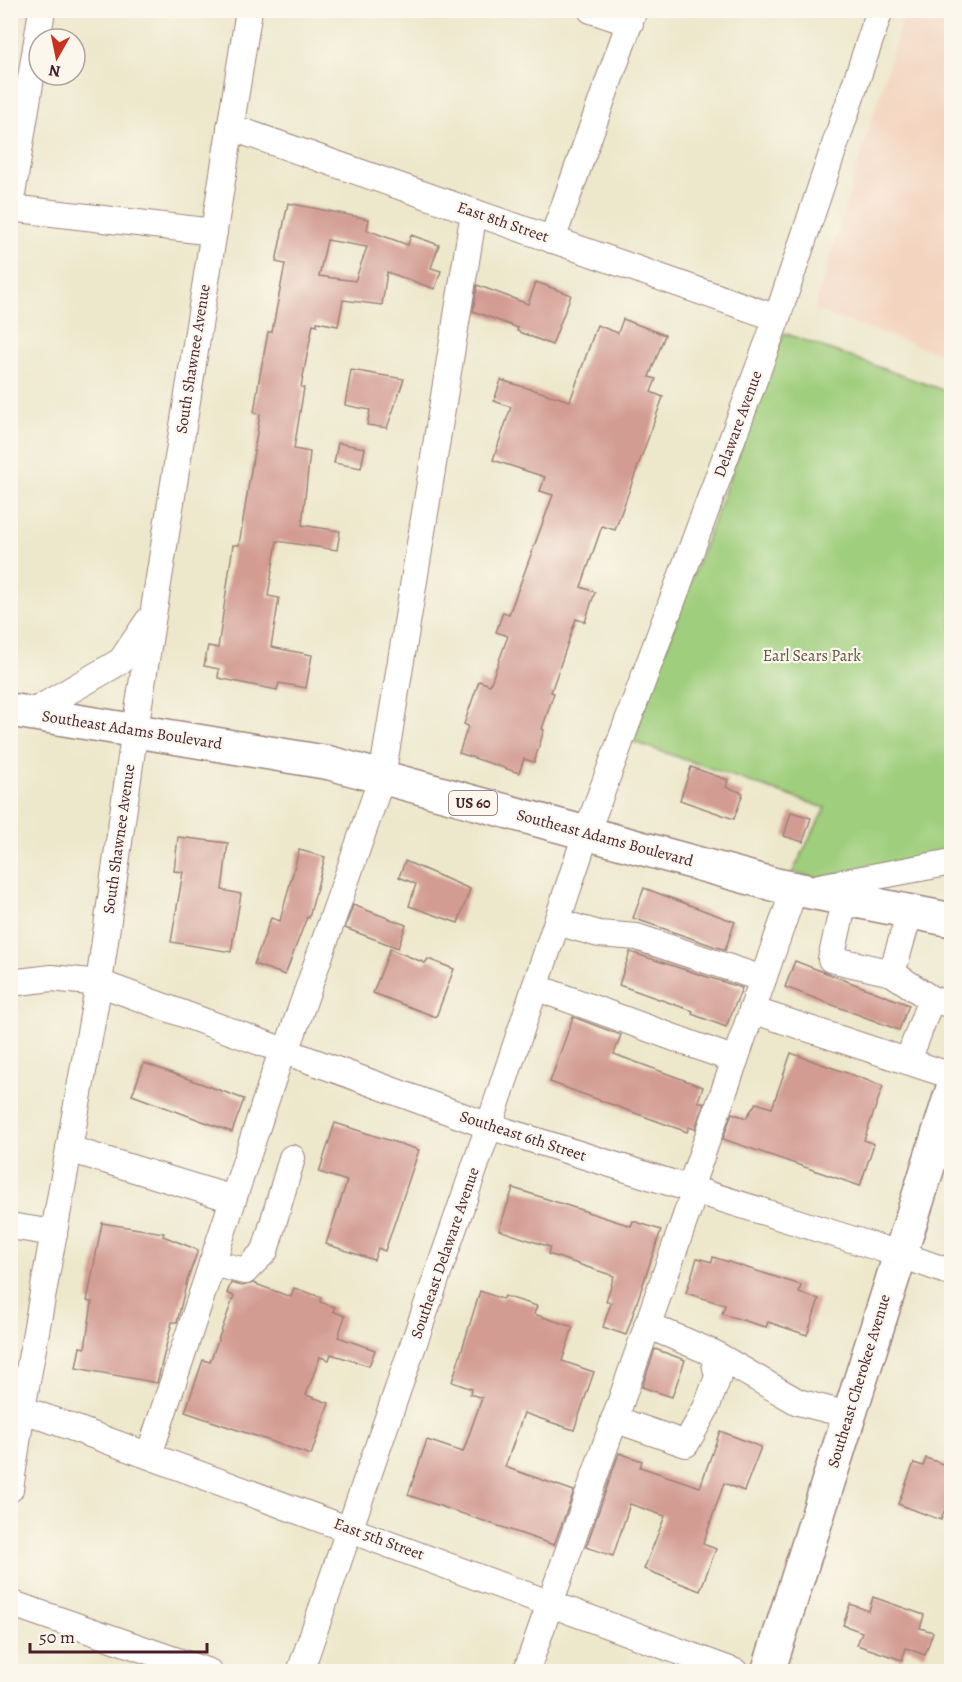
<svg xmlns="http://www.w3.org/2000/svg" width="962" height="1682" font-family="Alegreya,serif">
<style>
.built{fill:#f3d4bf}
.green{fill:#9fce7c;stroke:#747654;stroke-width:1.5}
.building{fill:#d39c93;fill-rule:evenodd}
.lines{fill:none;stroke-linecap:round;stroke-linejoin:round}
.minor-casing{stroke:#9c837b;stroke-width:28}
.major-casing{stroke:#9c837b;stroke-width:36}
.minor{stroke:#fff;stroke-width:26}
.major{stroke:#fff;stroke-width:33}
.labels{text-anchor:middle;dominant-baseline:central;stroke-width:4.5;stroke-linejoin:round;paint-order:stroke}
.shield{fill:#fbf7ec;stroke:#7f6065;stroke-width:1.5}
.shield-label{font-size:15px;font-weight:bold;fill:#4a1f2b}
.street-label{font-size:16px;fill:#4a1f2b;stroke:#fbf7ec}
.park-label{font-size:16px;fill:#645443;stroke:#fbf7ec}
</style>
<rect width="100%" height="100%" fill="#fbf7ec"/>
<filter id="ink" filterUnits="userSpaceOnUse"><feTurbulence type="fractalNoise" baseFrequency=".0167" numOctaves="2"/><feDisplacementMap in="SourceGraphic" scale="12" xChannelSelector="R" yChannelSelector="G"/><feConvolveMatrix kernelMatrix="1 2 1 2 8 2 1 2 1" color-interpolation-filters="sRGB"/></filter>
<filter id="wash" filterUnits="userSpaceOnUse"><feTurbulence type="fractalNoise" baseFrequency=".008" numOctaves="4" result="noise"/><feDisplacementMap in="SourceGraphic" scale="24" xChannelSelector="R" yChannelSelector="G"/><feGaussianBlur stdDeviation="1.35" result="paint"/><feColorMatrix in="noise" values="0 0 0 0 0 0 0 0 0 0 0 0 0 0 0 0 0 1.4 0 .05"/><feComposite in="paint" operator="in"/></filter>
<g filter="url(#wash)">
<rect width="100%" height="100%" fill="#ede7cb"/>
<path class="built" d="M905,11h46v346l-137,-47z"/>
<path class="green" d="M784,333l167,60v459l-134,26 -25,-5 33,-65 -194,-67z"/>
<g id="blocks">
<g class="building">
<path d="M288,203l81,16 -2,11 41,15 3,-10 28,10 -8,23 10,3 -6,18 -48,-17 -5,33 -39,-5 -5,26 -21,-4v3l-4,-1 -12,63 3,1 -10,61 16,3 -8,73 38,6 -3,19 -60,-9 -9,55 11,2 -8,49 41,8 -6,33 -27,-5 -2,7 -59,-12 1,-9 -15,-3 4,-20 10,2 15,-103h6l21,-131 -6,-1 5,-33 9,-48h4l13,-68 -9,-2zM327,240l40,7 -12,34 -36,-5z"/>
<path d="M536,282l35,13 -19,50 -35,-14 1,-3 -45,-17 4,-26 51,19z"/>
<path d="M623,319l42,16 -16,42 7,2 -5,13 12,5 -48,133 -13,-4 -21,61 14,5 -10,30 -9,-3 -25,73 3,1 -12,36 2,1 -10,32 -10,-3 -5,14 -60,-20 9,-27 -4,-2 15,-43 11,4 18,-49 -12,-4 7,-20 6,2 44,-119 -13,-4 5,-14 -52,-17 18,-53 -17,-6 7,-21 69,21 27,-76 21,8z"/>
<path d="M351,370l53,9 -17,49 -20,-3 3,-15 -25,-5z"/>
<path d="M338,443l27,5 -4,20 -27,-5z"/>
<path d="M691,767l37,13 -2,7 17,6 -9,26 -54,-19z"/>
<path d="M791,812l20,6 -8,24 -19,-6z"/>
<path d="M178,837l50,6 -6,47 19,4 -10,58 -60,-10 12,-70 -9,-1z"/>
<path d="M299,850l26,7 -16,61 -2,-1 -22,58 -31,-11 17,-46 9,3z"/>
<path d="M405,861l65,28 -12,34 -49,-17 7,-22 -17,-7z"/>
<path d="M644,888l91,34 -10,28 -92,-32z"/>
<path d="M353,905l53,20 -8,23 -53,-20z"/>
<path d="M390,949l35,14 3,-4 26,10 -18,48 -63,-24z"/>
<path d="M630,952l112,36 -16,39 -34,-13 1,-3 -74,-26z"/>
<path d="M795,961l114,44 -10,25 -114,-43z"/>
<path d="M573,1017l48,18 -7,19 89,33 -5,14 6,2 -9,26 -6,-2 -2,5 -137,-50z"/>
<path d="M791,1053l92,33 -19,54 10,4 -14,42 -137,-47 9,-26 14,5 10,-15 16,5z"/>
<path d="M144,1063l100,36 -12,33 -100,-37z"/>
<path d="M335,1123l84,27 -34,101 -7,-3 -4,12 -48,-16 21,-63 -28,-9z"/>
<path d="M513,1188l118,38 2,-5 28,9 -35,105 -23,-8 8,-24 -5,-2 8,-25 -66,-22 2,-7 -51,-17z"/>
<path d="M102,1223l62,10 -1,3 35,14 -11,31 -10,41h-5l-15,61 -81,-15 4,-21 5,1 7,-46 -5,-1z"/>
<path d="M713,1257l88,28 -2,8 20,6 -12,36 -39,-13 -2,5 -44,-13 3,-9 -39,-12 11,-35 15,4z"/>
<path d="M231,1283l11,3 11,-3 38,14 3,-9 27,9 -1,5 15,5 -2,4 12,5 -7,21 37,13 -6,16 -38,-12 -2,6 -9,-3 -14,38 23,8 -18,52 -126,-43 18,-52 7,2 24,-66 -7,-3z"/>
<path d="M480,1291l22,8 3,-3 32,10 -3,8 39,13 -11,34 32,11 -20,58 -50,-17 -19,54 69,24 -20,54 -146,-50 19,-55 36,12 19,-54 -12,-4 2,-5 -20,-7z"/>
<path d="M655,1349l30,11 -13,37 -30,-10z"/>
<path d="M720,1431l41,16 -17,44 -20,-8 -21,61 13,5 -16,42 -56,-22 21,-53 -35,-12 -17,52 -27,-9 33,-94 23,8 -2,6 60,20z"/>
<path d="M926,1458l25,9v35l-3,-1 -7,19 -43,-16 16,-41 9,3z"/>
<path d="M873,1597l51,18 -4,13 13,4 -8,23 -19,-7 -4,12 -45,-15 5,-13 -19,-7 7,-21 19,7z"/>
</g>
</g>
</g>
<g filter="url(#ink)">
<use href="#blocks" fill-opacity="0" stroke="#9c837b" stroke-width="1.5"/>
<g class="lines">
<g class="minor-casing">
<g id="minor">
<path d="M591,10l39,13"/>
<path d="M230,127l547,191"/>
<path d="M10,207l32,-197"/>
<path d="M10,208l204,24"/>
<path d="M552,240l82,-230"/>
<path d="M31,713l90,-52 27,-40"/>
<path d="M819,887l133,-25"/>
<path d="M845,897l-14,62 61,14 39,26"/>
<path d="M557,922l42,12 38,3 126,42"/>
<path d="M892,973l18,-62"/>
<path d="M10,983l42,-5 47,5 390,143 410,128 53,19"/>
<path d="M535,987l200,73 -45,128"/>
<path d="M752,1010l200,66"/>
<path d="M286,1052l96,-275 92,-565"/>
<path d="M735,1060l60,-173"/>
<path d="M908,1061l23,-62 21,6"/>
<path d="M69,1149l164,50"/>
<path d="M10,1226l44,7"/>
<path d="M212,1263l33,8 20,-20 27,-93"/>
<path d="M713,1353l85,49 51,13"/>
<path d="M22,1409l713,263"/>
<path d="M614,1419l72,25 20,-36 12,-31 -5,-24 -66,-28"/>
<path d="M149,1455l133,-404"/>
<path d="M10,1489l12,-80 77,-426 36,-254 114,-719"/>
<path d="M10,1603l199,69"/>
<path d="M300,1672l189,-546 97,-292 191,-516 103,-308"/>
<path d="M526,1672l169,-482"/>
</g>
</g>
<g class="major-casing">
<g id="major">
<path d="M10,710l320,53 446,122 176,35"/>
<path d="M768,1672l184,-581"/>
</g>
</g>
<use href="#minor" class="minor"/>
<use href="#major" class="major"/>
</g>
</g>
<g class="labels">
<rect class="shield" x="449" y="791" width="48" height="24" rx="4.5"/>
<g class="shield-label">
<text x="473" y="803">US 60</text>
</g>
<g class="street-label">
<text transform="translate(503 222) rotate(19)">East 8th Street</text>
<text transform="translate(193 359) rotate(-81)">South Shawnee Avenue</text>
<text transform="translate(738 424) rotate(-70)">Delaware Avenue</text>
<text transform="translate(132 730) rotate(9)">Southeast Adams Boulevard</text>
<text transform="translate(605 838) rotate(15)">Southeast Adams Boulevard</text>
<text transform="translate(119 839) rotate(-82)">South Shawnee Avenue</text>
<text transform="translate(523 1136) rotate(18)">Southeast 6th Street</text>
<text transform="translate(445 1253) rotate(-71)">Southeast Delaware Avenue</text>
<text transform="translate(859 1381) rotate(-73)">Southeast Cherokee Avenue</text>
<text transform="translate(379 1539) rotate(20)">East 5th Street</text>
</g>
<g class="park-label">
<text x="812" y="656">Earl Sears Park</text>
</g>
</g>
<rect width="962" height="1682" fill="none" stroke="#fbf7ec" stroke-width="36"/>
<g transform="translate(57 57) rotate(189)"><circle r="28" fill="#fbf7ec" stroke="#b4a19f" stroke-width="1.5"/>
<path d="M0-4.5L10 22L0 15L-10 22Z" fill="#c8321e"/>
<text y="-9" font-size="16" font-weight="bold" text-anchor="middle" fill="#4a1f2b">N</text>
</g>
<path d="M30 1643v9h177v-9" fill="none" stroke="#4a1f2b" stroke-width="3"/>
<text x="39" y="1643" font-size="18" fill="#4a1f2b" stroke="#fbf7ec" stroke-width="4.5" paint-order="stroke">50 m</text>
</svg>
